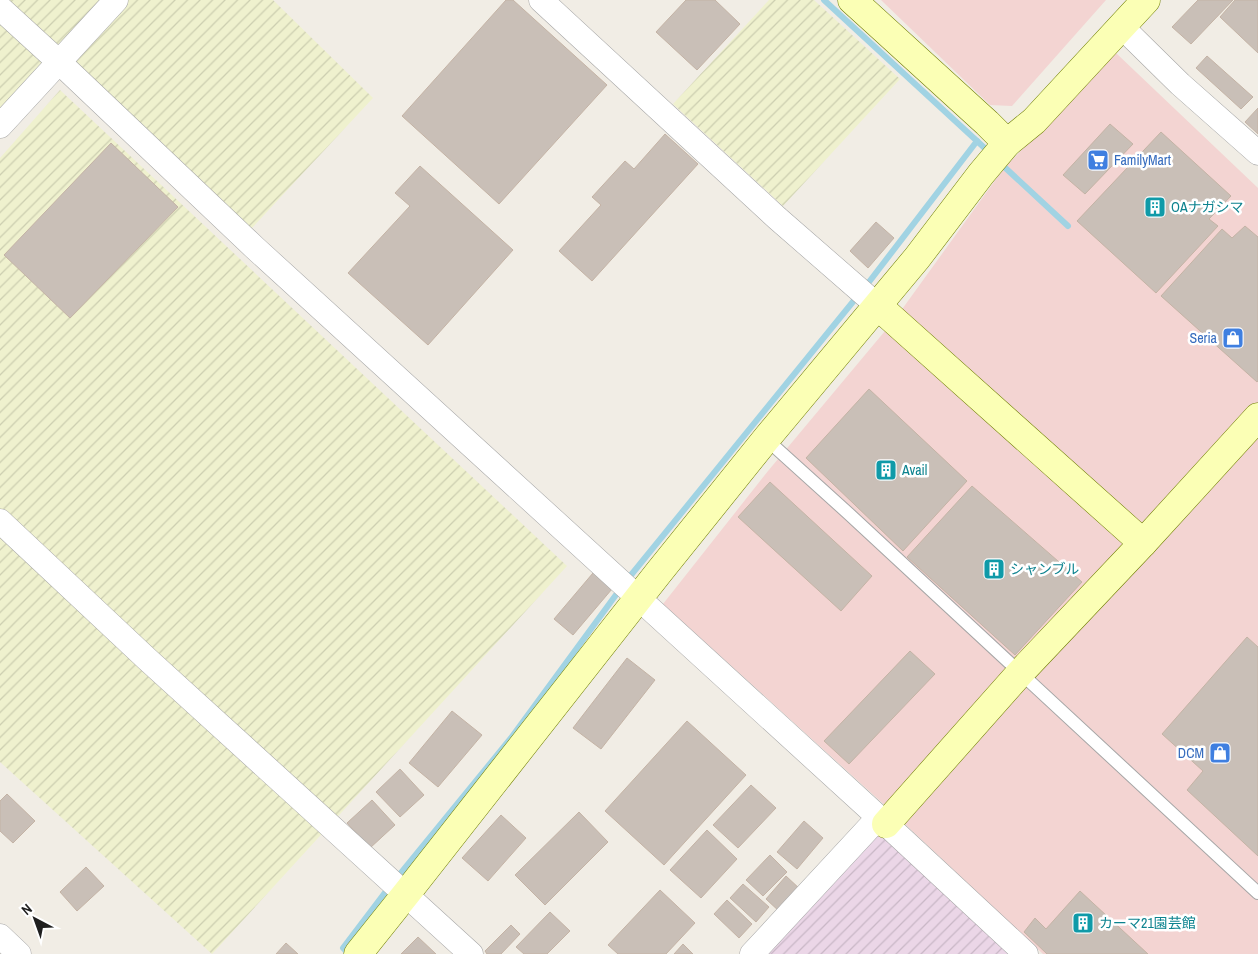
<svg xmlns="http://www.w3.org/2000/svg" width="1258" height="954" font-family="'Archivo Narrow','Noto Sans JP',sans-serif">
<style>
.commercial{fill:#f3d4d2}
.industrial{fill:url(#industrial-furrows)}
.farmland{fill:url(#farmland-furrows)}
.lines{fill:none;stroke-linecap:round;stroke-linejoin:round}
.stream{stroke:#a1d3e3;stroke-width:6}
.building{fill:#c9bfb7;stroke:#c4b3a5}
.lane-casing{stroke:#a6a6a6;stroke-width:14}
.street-casing{stroke:#a6a6a6;stroke-width:25}
.secondary-casing{stroke:#6e7d00;stroke-width:29}
.lane{stroke:#fff;stroke-width:12}
.street{stroke:#fff;stroke-width:24}
.secondary{stroke:#fbffb5;stroke-width:28}
.labels{text-anchor:middle;dominant-baseline:central;stroke-width:5;stroke-linejoin:round;paint-order:stroke}
.shop-label{font-size:14px;fill:#366cbe;stroke:#fff;text-anchor:end}
.culture-label{font-size:14px;fill:#0d838f;stroke:#fff;text-anchor:start}
</style>
<defs>
<pattern id="industrial-furrows" width="10" height="10" patternUnits="userSpaceOnUse" patternTransform="scale(1.25)"><rect width="10" height="10" fill="#ebd6e7"/><path d="M-1 1l2-2M0 10L10 0M9 11l2-2" fill="none" stroke="#c9b7c6"/></pattern>
<pattern id="farmland-furrows" width="10" height="10" patternUnits="userSpaceOnUse" patternTransform="scale(1.25)"><rect width="10" height="10" fill="#eff1ce"/><path d="M-1 1l2-2M0 10L10 0M9 11l2-2" fill="none" stroke="#ccceb0"/></pattern>
</defs>
<rect width="100%" height="100%" fill="#f1ede5"/>
<g class="commercial">
<path d="M881,0h225l-94,106 -22,-1z"/>
<path d="M1116,53l142,135v766h-215l-154,-145 -226,-205 105,-133 127,-152 109,-151z"/>
</g>
<path class="industrial" d="M876,829l135,125h-251z"/>
<g class="farmland">
<path d="M0,0h107l-107,114z"/>
<path d="M123,0h150l100,98 -122,131 -183,-170z"/>
<path d="M769,0h45l86,79 -117,127 -110,-102z"/>
<path d="M60,90l507,476 -355,388 -212,-192v-604z"/>
</g>
<g class="lines">
<g class="stream">
<path d="M824,0l166,153"/>
<path d="M999,162l69,64"/>
<path d="M627,580l242,-298 108,-141"/>
<path d="M396,879l115,-141 110,-150"/>
<path d="M349,954l-6,-6 47,-62"/>
</g>
</g>
<g class="building">
<path d="M506,0h7l94,85 -108,119 -97,-88z"/>
<path d="M686,0h29l25,24 -43,46 -41,-38z"/>
<path d="M1198,0h35l-42,44 -19,-17z"/>
<path d="M1235,0h23v53l-38,-36z"/>
<path d="M1207,56l46,41 -12,12 -45,-41z"/>
<path d="M1258,108v26l-13,-12z"/>
<path d="M1110,124l23,20 -48,50 -22,-19z"/>
<path d="M1161,132l70,64 -22,23 9,7 -62,67 -79,-72z"/>
<path d="M665,134l33,30 -106,117 -33,-30 42,-46 -9,-8 33,-36 9,8z"/>
<path d="M111,143l67,64 -108,111 -66,-63z"/>
<path d="M420,166l93,84 -85,95 -80,-72 62,-67 -15,-13z"/>
<path d="M876,222l18,16 -26,30 -18,-17z"/>
<path d="M1245,226l13,11v144l-1,1 -96,-86 61,-67 10,9z"/>
<path d="M869,389l98,92 -64,70 -97,-93z"/>
<path d="M770,482l102,94 -31,35 -103,-94z"/>
<path d="M972,486l110,96 -67,73 -108,-98z"/>
<path d="M593,573l19,16 -39,46 -19,-16z"/>
<path d="M1247,637l11,10v209l-71,-66 16,-19 -41,-37z"/>
<path d="M910,651l25,23 -86,90 -25,-23z"/>
<path d="M627,658l28,22 -54,69 -28,-21z"/>
<path d="M452,711l30,24 -44,52 -29,-24z"/>
<path d="M687,721l59,54 -82,90 -59,-54z"/>
<path d="M400,769l24,26 -24,22 -24,-25z"/>
<path d="M751,785l25,23 -38,40 -25,-23z"/>
<path d="M7,794l28,27 -22,22 -13,-12v-30z"/>
<path d="M372,800l23,25 -25,23 -23,-25z"/>
<path d="M579,812l29,30 -63,63 -30,-30z"/>
<path d="M501,815l25,23 -38,43 -26,-23z"/>
<path d="M804,821l19,17 -26,31 -20,-17z"/>
<path d="M707,830l30,29 -36,39 -31,-28z"/>
<path d="M770,855l17,17 -24,24 -17,-16z"/>
<path d="M86,867l18,19 -27,25 -17,-19z"/>
<path d="M786,876l15,14 -20,23 -15,-14z"/>
<path d="M743,884l26,23 -13,15 -26,-24z"/>
<path d="M660,890l35,33 -29,31h-48l-10,-9z"/>
<path d="M1080,891l68,63h-101l-23,-22 11,-14 11,11z"/>
<path d="M727,900l25,24 -13,14 -25,-24z"/>
<path d="M550,912l20,19 -23,23h-23l-8,-7z"/>
<path d="M511,925l9,9 -19,20h-14l-2,-3z"/>
<path d="M418,937l18,17h-35z"/>
<path d="M286,943l12,11h-22z"/>
<path d="M683,944l10,10h-19z"/>
</g>
<g class="lines">
<g class="lane-casing">
<path id="lane" d="M766,439l83,75 409,379"/>
</g>
<g class="street-casing">
<g id="street">
<path d="M541,0l236,218 101,88"/>
<path d="M0,8l59,54 196,186 631,576 140,130"/>
<path d="M1122,27l58,57 78,69"/>
<path d="M0,126l116,-126"/>
<path d="M0,521l147,138 324,295"/>
<path d="M0,936l19,18"/>
<path d="M752,954l126,-136"/>
</g>
</g>
<g class="secondary-casing">
<g id="secondary">
<path d="M852,0l135,123 20,20"/>
<path d="M878,306l265,237"/>
<path d="M886,824l134,-151 123,-130 115,-126"/>
<path d="M358,954l48,-60 253,-322 107,-133 151,-181 64,-84 26,-31 27,-22 112,-121"/>
</g>
</g>
<use href="#lane" class="lane"/>
<use href="#street" class="street"/>
<use href="#secondary" class="secondary"/>
</g>
<defs>
<g id="supermarket-square" transform="scale(1.125)"><rect x="-9" y="-9" width="18" height="18" rx="4" fill="#3f7fe0" stroke="#fff"/><path d="M-6-5.5h2.5l.6 2H6L4.5 2H-2.5L-4.4-4H-6ZM-1.5 3.2a1.3 1.3 0 1 0 .1 0ZM3 3.2a1.3 1.3 0 1 0 .1 0Z" fill="#fff"/></g>
<g id="building-square" transform="scale(1.125)"><rect x="-9" y="-9" width="18" height="18" rx="4" fill="#0f9aa8" stroke="#fff"/><path d="M-4-6H4V6H1V3H-1V6H-4ZM-2.5-4.3h1.7v1.8h-1.7ZM.8-4.3h1.7v1.8H.8ZM-2.5-1h1.7V.8h-1.7ZM.8-1h1.7V.8H.8Z" fill="#fff"/></g>
<g id="shop-square" transform="scale(1.125)"><rect x="-9" y="-9" width="18" height="18" rx="4" fill="#3f7fe0" stroke="#fff"/><path d="M-5-2.5h2.3a2.7 3.5 0 0 1 5.4 0H5L5.5 6h-11ZM-1.5-2.5h3a1.5 2.3 0 0 0-3 0Z" fill="#fff"/></g>
</defs>
<g fill-rule="evenodd">
<use href="#supermarket-square" x="1098" y="160"/>
<use href="#building-square" x="1155" y="207"/>
<use href="#shop-square" x="1233" y="338"/>
<use href="#building-square" x="886" y="470"/>
<use href="#building-square" x="994" y="569"/>
<use href="#shop-square" x="1220" y="753"/>
<use href="#building-square" x="1083" y="923"/>
</g>
<g class="labels">
<g class="shop-label">
<text x="1114" y="160" text-anchor="start">FamilyMart</text>
<text x="1217" y="338">Seria</text>
<text x="1204" y="753">DCM</text>
</g>
<g class="culture-label">
<text x="1171" y="207">OAナガシマ</text>
<text x="902" y="470">Avail</text>
<text x="1010" y="569">シャンブル</text>
<text x="1099" y="923">カーマ21園芸館</text>
</g>
</g>
<g transform="translate(35 919) rotate(319)" stroke="#ffffff" stroke-width="4" paint-order="stroke">
<path d="M0-4L9 19L0 12L-9 19Z" fill="#1f1f1f"/>
<text y="-8" font-size="14" font-weight="bold" text-anchor="middle" fill="#1f1f1f">N</text>
</g>
</svg>
